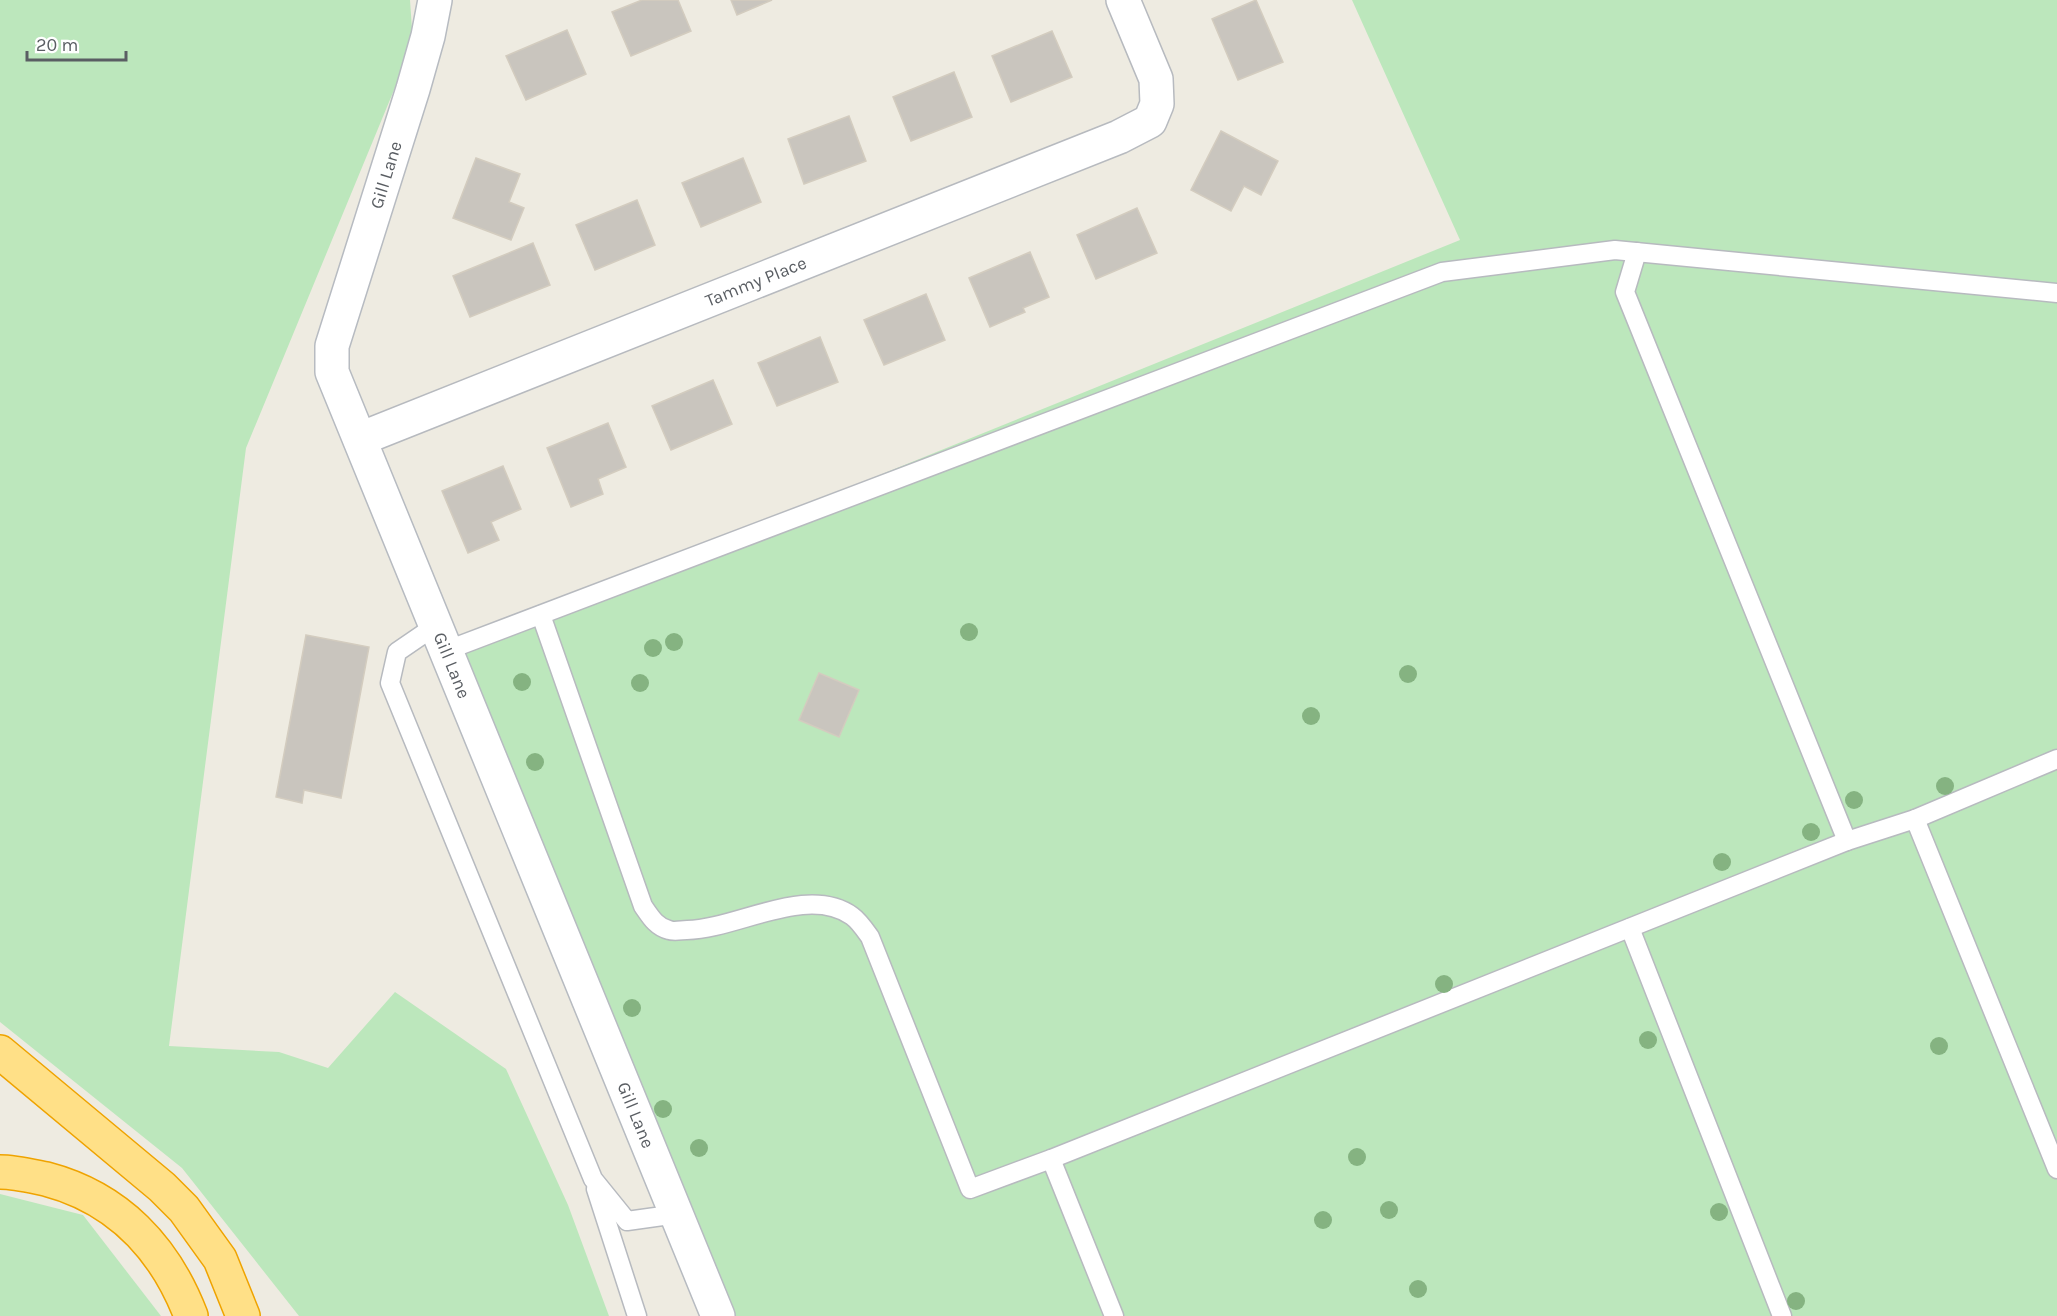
<svg xmlns="http://www.w3.org/2000/svg" width="2057" height="1316" font-family="Karla,sans-serif">
<style>
.green{fill:#bce7bc}
.building{fill:#c9c5be;stroke:#d3ccbf;stroke-width:1.5}
.lines{fill:none;stroke-linecap:round;stroke-linejoin:round}
.lane-casing{stroke:#b7babf;stroke-width:21}
.street-casing{stroke:#b7babf;stroke-width:36}
.secondary-casing{stroke:#b7bbc1;stroke-width:36}
.highway-casing{stroke:#efa300;stroke-width:36}
.lane{stroke:#fff;stroke-width:18}
.street{stroke:#fff;stroke-width:33}
.secondary{stroke:#fff;stroke-width:33}
.highway{stroke:#ffe087;stroke-width:33}
.tree{fill:#85b381}
.labels{text-anchor:middle;dominant-baseline:central;stroke-width:4.5;stroke-linejoin:round;paint-order:stroke}
.street-label{font-size:18px;fill:#5a5e63;stroke:#fff}
</style>
<rect width="100%" height="100%" fill="#eeebe1"/>
<g class="green">
<path d="M0,0h410l3,44 -167,404 -77,598 110,6 49,16 67,-76 111,77 62,136 41,111h-310l-117,-148 -182,-146z"/>
<path d="M1352,0h705v1316h-1342l-270,-665 1015,-411z"/>
<path d="M0,1194l83,21 78,101h-161z"/>
</g>
<g class="building">
<path d="M642,0h36l13,31 -60,25 -19,-44z"/>
<path d="M731,0h41l-35,15z"/>
<path d="M1256,0l27,62 -45,18 -26,-61z"/>
<path d="M567,30l19,44 -60,26 -20,-44z"/>
<path d="M1052,31l20,46 -61,25 -19,-46z"/>
<path d="M954,72l18,45 -61,24 -18,-44z"/>
<path d="M849,116l17,45 -62,23 -16,-45z"/>
<path d="M1221,131l57,30 -17,34 -17,-9 -13,25 -40,-21z"/>
<path d="M476,158l44,16 -11,28 15,6 -13,32 -58,-22z"/>
<path d="M743,158l18,44 -60,25 -19,-44z"/>
<path d="M637,200l18,45 -60,25 -19,-45z"/>
<path d="M1137,208l20,45 -61,26 -19,-44z"/>
<path d="M533,243l17,42 -80,32 -17,-41z"/>
<path d="M1030,252l19,45 -26,11 2,4 -35,15 -21,-49z"/>
<path d="M926,294l19,46 -61,25 -20,-45z"/>
<path d="M820,337l18,45 -61,24 -19,-43z"/>
<path d="M713,380l19,44 -61,26 -19,-44z"/>
<path d="M608,423l18,44 -28,12 5,15 -32,13 -24,-59z"/>
<path d="M503,466l18,43 -30,13 8,18 -31,13 -26,-62z"/>
<path d="M306,635l63,12 -28,151 -37,-8 -2,13 -26,-6z"/>
<path d="M819,673l40,17 -20,47 -40,-17z"/>
</g>
<g class="lines">
<g class="lane-casing">
<g id="lane">
<path d="M1637,252l-12,40 222,549 68,-22 142,350"/>
<path d="M541,615l102,291c7,10 13,21 26,24 5,2 13,0 18,0 50,-1 120,-46 165,-14 7,5 13,14 18,21l100,252 81,-30 796,-318"/>
<path d="M435,626l-38,26 -7,31 203,496 34,42 50,-7"/>
<path d="M445,651l997,-379 173,-22 442,43"/>
<path d="M1915,819l142,-60"/>
<path d="M1630,928l152,388"/>
<path d="M1051,1159l63,157"/>
<path d="M596,1189l41,127"/>
</g>
</g>
<g class="street-casing">
<g id="street">
<path id="s1" d="M360,439l759,-302 31,-16 7,-17 -1,-25 -33,-79"/>
</g>
</g>
<g class="secondary-casing">
<g id="secondary">
<path id="s2" d="M435,0l-7,36 -15,53 -81,257v26l386,944"/>
</g>
</g>
<g class="highway-casing">
<g id="highway">
<path d="M0,1052l162,135 22,22 36,50 23,57"/>
<path d="M0,1172c15,0 31,4 46,7 72,19 119,69 145,137"/>
</g>
</g>
<use href="#lane" class="lane"/>
<use href="#street" class="street"/>
<use href="#secondary" class="secondary"/>
<use href="#highway" class="highway"/>
</g>
<g class="tree">
<circle cx="969" cy="632" r="9"/>
<circle cx="674" cy="642" r="9"/>
<circle cx="653" cy="648" r="9"/>
<circle cx="1408" cy="674" r="9"/>
<circle cx="522" cy="682" r="9"/>
<circle cx="640" cy="683" r="9"/>
<circle cx="1311" cy="716" r="9"/>
<circle cx="535" cy="762" r="9"/>
<circle cx="1945" cy="786" r="9"/>
<circle cx="1854" cy="800" r="9"/>
<circle cx="1811" cy="832" r="9"/>
<circle cx="1722" cy="862" r="9"/>
<circle cx="1444" cy="984" r="9"/>
<circle cx="632" cy="1008" r="9"/>
<circle cx="1648" cy="1040" r="9"/>
<circle cx="1939" cy="1046" r="9"/>
<circle cx="663" cy="1109" r="9"/>
<circle cx="699" cy="1148" r="9"/>
<circle cx="1357" cy="1157" r="9"/>
<circle cx="1389" cy="1210" r="9"/>
<circle cx="1719" cy="1212" r="9"/>
<circle cx="1323" cy="1220" r="9"/>
<circle cx="1418" cy="1289" r="9"/>
<circle cx="1796" cy="1301" r="9"/>
</g>
<g class="labels">
<g class="street-label">
<text transform="translate(386 175) rotate(-73)">Gill Lane</text>
<text stroke="none"><textPath href="#s1" startOffset="426">Tammy Place</textPath></text>
<text stroke="none"><textPath href="#s2" startOffset="704">Gill Lane</textPath></text>
<text stroke="none"><textPath href="#s2" startOffset="1190">Gill Lane</textPath></text>
</g>
</g>
<path d="M27 51v9h99v-9" fill="none" stroke="#5a5e63" stroke-width="3"/>
<text x="36" y="51" font-size="18" fill="#5a5e63" stroke="#ffffff" stroke-width="4.5" paint-order="stroke">20 m</text>
</svg>
